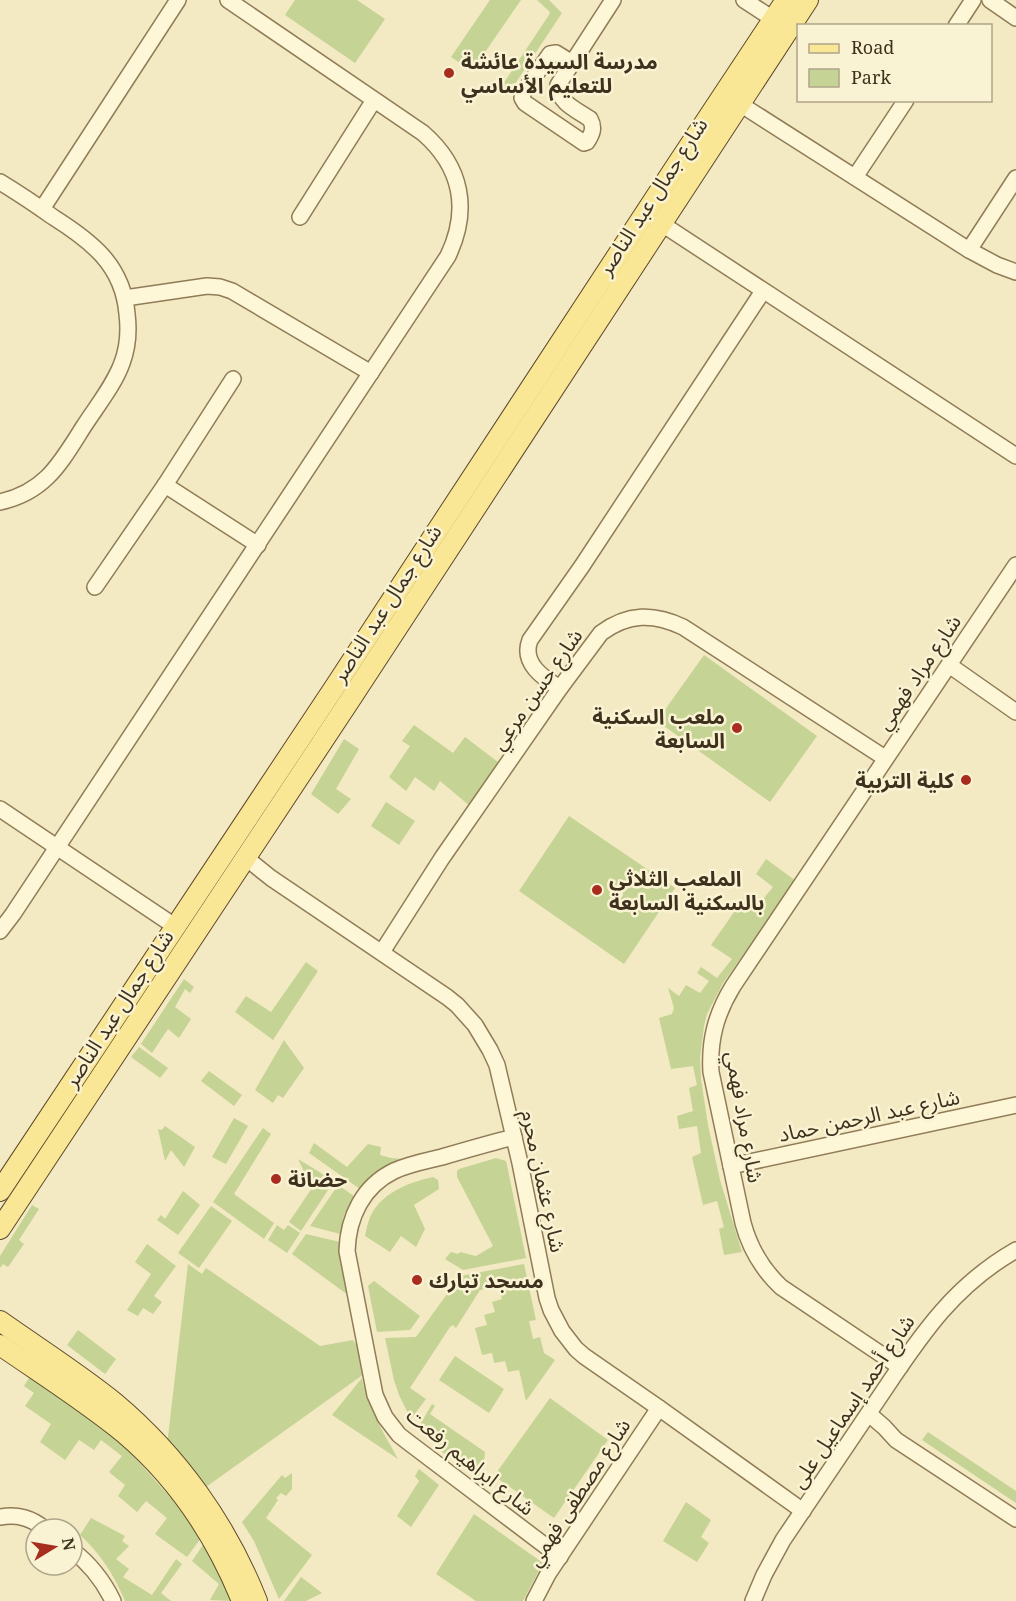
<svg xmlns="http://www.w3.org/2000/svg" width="1016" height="1601" font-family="'Noto Serif','Noto Sans Arabic',serif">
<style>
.green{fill:#c5d395}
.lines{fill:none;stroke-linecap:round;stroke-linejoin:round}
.minor-casing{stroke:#907c57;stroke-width:18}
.major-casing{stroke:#5d492b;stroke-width:22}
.minor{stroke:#fdf6d7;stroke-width:15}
.major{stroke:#fae796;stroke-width:20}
.poi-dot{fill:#a72e1f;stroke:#faf3d3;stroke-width:2}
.labels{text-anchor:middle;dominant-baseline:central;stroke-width:5;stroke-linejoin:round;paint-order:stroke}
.poi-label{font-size:21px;font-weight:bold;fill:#3e311d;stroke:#faf3d3;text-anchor:start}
.street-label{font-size:21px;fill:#3e311d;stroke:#faf3d3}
</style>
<rect width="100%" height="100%" fill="#f3eac3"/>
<g class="green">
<path d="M295,0h62l28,19 -30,44 -70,-48z"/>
<path d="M490,0h31l-49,71 -21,-14z"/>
<path d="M537,0h12l13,13 -55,83 -7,-4 3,-8 46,-69 1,-3z"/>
<path d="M704,655l113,81 -47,66 -113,-81z"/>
<path d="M414,725l39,28 12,-16 33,25 -28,44 -30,-25 -6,10 -19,-14 -9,14 -17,-14 21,-31 -8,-5z"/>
<path d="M344,739l15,10 -23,40 15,10 -13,15 -27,-20z"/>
<path d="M386,802l29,19 -16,24 -28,-19z"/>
<path d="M569,816l106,72 -51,76 -105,-73z"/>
<path d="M766,859l30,22 -73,102 -16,31 -3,12 -4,32 1,21 7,46 12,55 22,72 -18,3 -5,-26 5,-2 -7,-26 -14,4 -11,-48 9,-4 -4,-27 -18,3 -2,-13 16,-5 -4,-23 8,-3 -4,-19 -22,3 -12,-51 13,-4 2,-6 -6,-20 11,8 7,-11 14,8 9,-12 -12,-8 4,-6 16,11 15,-19 -21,-14 33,-47 12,10 17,-21 -17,-13z"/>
<path d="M306,962l12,9 -45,69 -38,-28 11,-16 25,16z"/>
<path d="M184,979l10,8 -4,6 -5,-4 -10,18 16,12 -12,19 -11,-9 -16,24 -11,-9z"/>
<path d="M284,1040l20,28 -21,30 -5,-3 -5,8 -18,-13z"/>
<path d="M139,1047l29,21 -8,10 -29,-21z"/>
<path d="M209,1071l33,24 -8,11 -33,-25z"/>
<path d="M234,1118l14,8 -22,38 -14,-7z"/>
<path d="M165,1126l30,21 -11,20 -13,-17 -6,11 -7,-32 4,1z"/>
<path d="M263,1128l8,6 -37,60 40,29 -10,16 -51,-37z"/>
<path d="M314,1143l33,24 21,-23 13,3 -1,8 11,3 13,1 -28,17 -16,13 -51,-36z"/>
<path d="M496,1158l10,3 1,4 19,93 -63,12 -18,-11 6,-7 7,2 2,-2 16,4 17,-10 -36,-69v-6l2,-2z"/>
<path d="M298,1159l36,22 -33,50 -12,-9 23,-34z"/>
<path d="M433,1177l5,3 1,9 -25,16 11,24 -9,18 -15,-11 -11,16 -25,-16c2,-8 3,-16 7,-23 12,-21 38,-31 61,-36z"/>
<path d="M338,1185l16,11 -10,19 -4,19 -30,-8z"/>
<path d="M183,1191l17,14 -22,30 -21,-15 4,-5 4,4z"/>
<path d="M32,1205l7,4 -20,31 5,4 -16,23 -5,-3 -3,4v-12z"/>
<path d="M211,1206l21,15 -33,47 -21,-15z"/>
<path d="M277,1225l7,5 4,-5 12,8 -13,20 -19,-13z"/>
<path d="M306,1234l34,8v19l8,34 -56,-41z"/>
<path d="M147,1244l29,22 -22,30 8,6 -9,12 -10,-6 -5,8 -11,-6 24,-36 -16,-12z"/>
<path d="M188,1264l14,10 4,-6 114,78 33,-6 4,6 7,28 -165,118 -33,-38z"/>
<path d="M524,1264l12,56 -7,1 4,18 7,-2 4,16 11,7 -29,41 -7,-31 -11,2 -3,-11 -11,2 -2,-10 -10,2 -7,-27 12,-3 -3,-10 11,-3 -3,-10 10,-3 -3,-12 -19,3 -24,38 -3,-3 -3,2 -40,61 16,11 -15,20 -12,-24 -5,-15 -9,-42 31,-1 44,-61z"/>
<path d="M374,1281l46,35 -10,14 -33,2 -9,-46z"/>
<path d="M78,1330l38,29 -11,15 -38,-29z"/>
<path d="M455,1356l49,33 -15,24 -50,-33z"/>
<path d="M30,1376l73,52 28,25 61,69 9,16 -14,19 -32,-23 12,-16 -21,-17 -9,11 -19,-16 7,-11 -16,-13 13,-16 -21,-16 -7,10 -15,-10 -14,20 -25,-18 11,-18 -26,-18 9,-13 -10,-7z"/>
<path d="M362,1378c7,33 21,53 36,81l-66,-44z"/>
<path d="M550,1398l58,42 -54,78 -60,-42z"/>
<path d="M432,1404l3,2 -5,8 55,38 -3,28 -40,-28 -24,-24z"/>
<path d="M928,1432l88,59v12l-94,-63z"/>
<path d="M419,1469l20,16 -28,42 -14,-11 22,-35 -4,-5z"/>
<path d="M292,1473v16l-6,7 -5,-3 -5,5 2,2 -12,18 46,37 -33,44 -25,-58 -12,-19 40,-47 3,3z"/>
<path d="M686,1502l25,18 -10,17 8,6 -12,19 -34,-21z"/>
<path d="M474,1514l69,49 -20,38h-47l-40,-27z"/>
<path d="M91,1518l34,18 -3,5 7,5 -13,13 13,10 -6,8 29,18 24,-36 6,5 -21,29 10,8h-46c-11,-26 -24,-47 -45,-66z"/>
<path d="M205,1542l28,59 -23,-1 9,-16 -27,-23z"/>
<path d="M301,1577l21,16 -16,8h-22z"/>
</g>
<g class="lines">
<g class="minor-casing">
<g id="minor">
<path d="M744,0l29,19"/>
<path d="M990,0l26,18"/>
<path d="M956,26l17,-26"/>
<path d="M572,63l-16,-10 -6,1 -27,39 -1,5 3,5 59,40 3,-1c5,-8 8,-14 3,-23 -13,-9 -32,-16 -32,-34l55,-85"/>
<path d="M740,104l229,146 28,15 19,7"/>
<path d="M855,177l51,-77"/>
<path d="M0,182c18,11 36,23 53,35 38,24 70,48 74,97 2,16 1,33 -5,49 -8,22 -25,43 -38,63 -23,36 -38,66 -84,76"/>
<path d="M42,209l136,-209"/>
<path d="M300,217l74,-117"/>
<path d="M662,224l354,232"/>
<path d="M969,250l47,-72"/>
<path d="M125,298l82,-12 13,1 12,4 139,82"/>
<path d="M165,485l93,60"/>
<path d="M95,587l70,-102 68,-106"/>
<path d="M949,665l67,47"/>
<path d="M560,688c-17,-10 -39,-25 -30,-48l52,-74 181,-275"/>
<path d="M0,809l176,118"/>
<path d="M246,858l25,20 176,119 10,8 18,20 15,25 7,15 23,98 27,135 4,12 11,21 14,18 8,7 75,52 144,103"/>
<path d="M0,931l13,-17 435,-658c22,-46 14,-89 -25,-123l-195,-133"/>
<path d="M382,952l60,-94 118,-170 41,-55c27,-20 53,-20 82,-6l202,131"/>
<path d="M514,1137c-24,6 -48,13 -72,20 -16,4 -33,7 -48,14 -31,15 -46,46 -47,80l28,144 10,22 14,18 9,7 152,115"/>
<path d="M731,1166l285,-61"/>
<path d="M900,1367l-119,-80c-19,-18 -31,-38 -38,-64l-32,-151c-2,-32 5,-58 22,-86l283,-421"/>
<path d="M869,1414l15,13 12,13 120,79"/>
<path d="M0,1517c18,-3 31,1 45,12"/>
<path d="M72,1550c18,14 31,30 41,51"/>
<path d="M534,1601l14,-27 111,-166"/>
<path d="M753,1601l11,-26 19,-35c29,-43 58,-86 87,-129 44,-64 76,-121 146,-161"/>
</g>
</g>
<g class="major-casing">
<g id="major">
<path d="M0,1191l336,-506 340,-519 110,-166"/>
<path d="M0,1229l352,-532 456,-697"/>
<path d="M0,1321c38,27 78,52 115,82 63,53 112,122 142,198"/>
<path d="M0,1345c42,29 85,56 124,88 53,45 92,104 118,168"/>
</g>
</g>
<use href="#minor" class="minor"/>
<use href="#major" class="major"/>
</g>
<g class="poi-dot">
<circle cx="449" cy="73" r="6"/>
<circle cx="737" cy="728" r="6"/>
<circle cx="966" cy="780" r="6"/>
<circle cx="597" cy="890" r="6"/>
<circle cx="276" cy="1179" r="6"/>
<circle cx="417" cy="1280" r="6"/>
</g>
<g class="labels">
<g class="poi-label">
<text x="461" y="61">مدرسة السيدة عائشة<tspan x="461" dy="24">للتعليم الأساسي</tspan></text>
<text x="725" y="716" text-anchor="end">ملعب السكنية<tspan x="725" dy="24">السابعة</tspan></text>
<text x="954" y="780" text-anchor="end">كلية التربية</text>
<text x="609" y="878">الملعب الثلاثي<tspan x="609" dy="24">بالسكنية السابعة</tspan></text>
<text x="288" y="1179">حضانة</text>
<text x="429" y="1280">مسجد تبارك</text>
</g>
<g class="street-label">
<text transform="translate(652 196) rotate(-57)">شارع جمال عبد الناصر</text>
<text transform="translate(386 603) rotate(-57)">شارع جمال عبد الناصر</text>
<text transform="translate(918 672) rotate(-56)">شارع مراد فهمي</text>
<text transform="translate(536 689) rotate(-55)">شارع حسن مرعي</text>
<text transform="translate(118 1008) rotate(-57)">شارع جمال عبد الناصر</text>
<text transform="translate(869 1115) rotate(-12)">شارع عبد الرحمن حماد</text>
<text transform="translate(745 1117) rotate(80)">شارع مراد فهمي</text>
<text transform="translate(544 1181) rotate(78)">شارع عثمان محرم</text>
<text transform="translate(852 1401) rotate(-56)">شارع أحمد إسماعيل على</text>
<text transform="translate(471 1461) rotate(39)">شارع ابراهيم رفعت</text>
<text transform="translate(578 1492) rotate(-57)">شارع مصطفى فهمي</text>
</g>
</g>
<rect x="797" y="24" width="195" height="78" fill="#faf3d3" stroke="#afa58a" stroke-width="1.5"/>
<rect x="809" y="44" width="30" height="9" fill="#fae796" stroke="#afa58a" stroke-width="1.5"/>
<text x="851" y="54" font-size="18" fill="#3e311d">Road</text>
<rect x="809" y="69" width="30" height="18" fill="#c5d395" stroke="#afa58a" stroke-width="1.5"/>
<text x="851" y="84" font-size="18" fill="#3e311d">Park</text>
<g transform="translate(54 1547) rotate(79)"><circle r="28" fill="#faf3d3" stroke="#afa58a" stroke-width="1.5"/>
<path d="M0-4.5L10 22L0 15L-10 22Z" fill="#a72e1f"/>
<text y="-9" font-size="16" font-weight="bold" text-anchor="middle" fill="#3e311d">N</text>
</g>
</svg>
